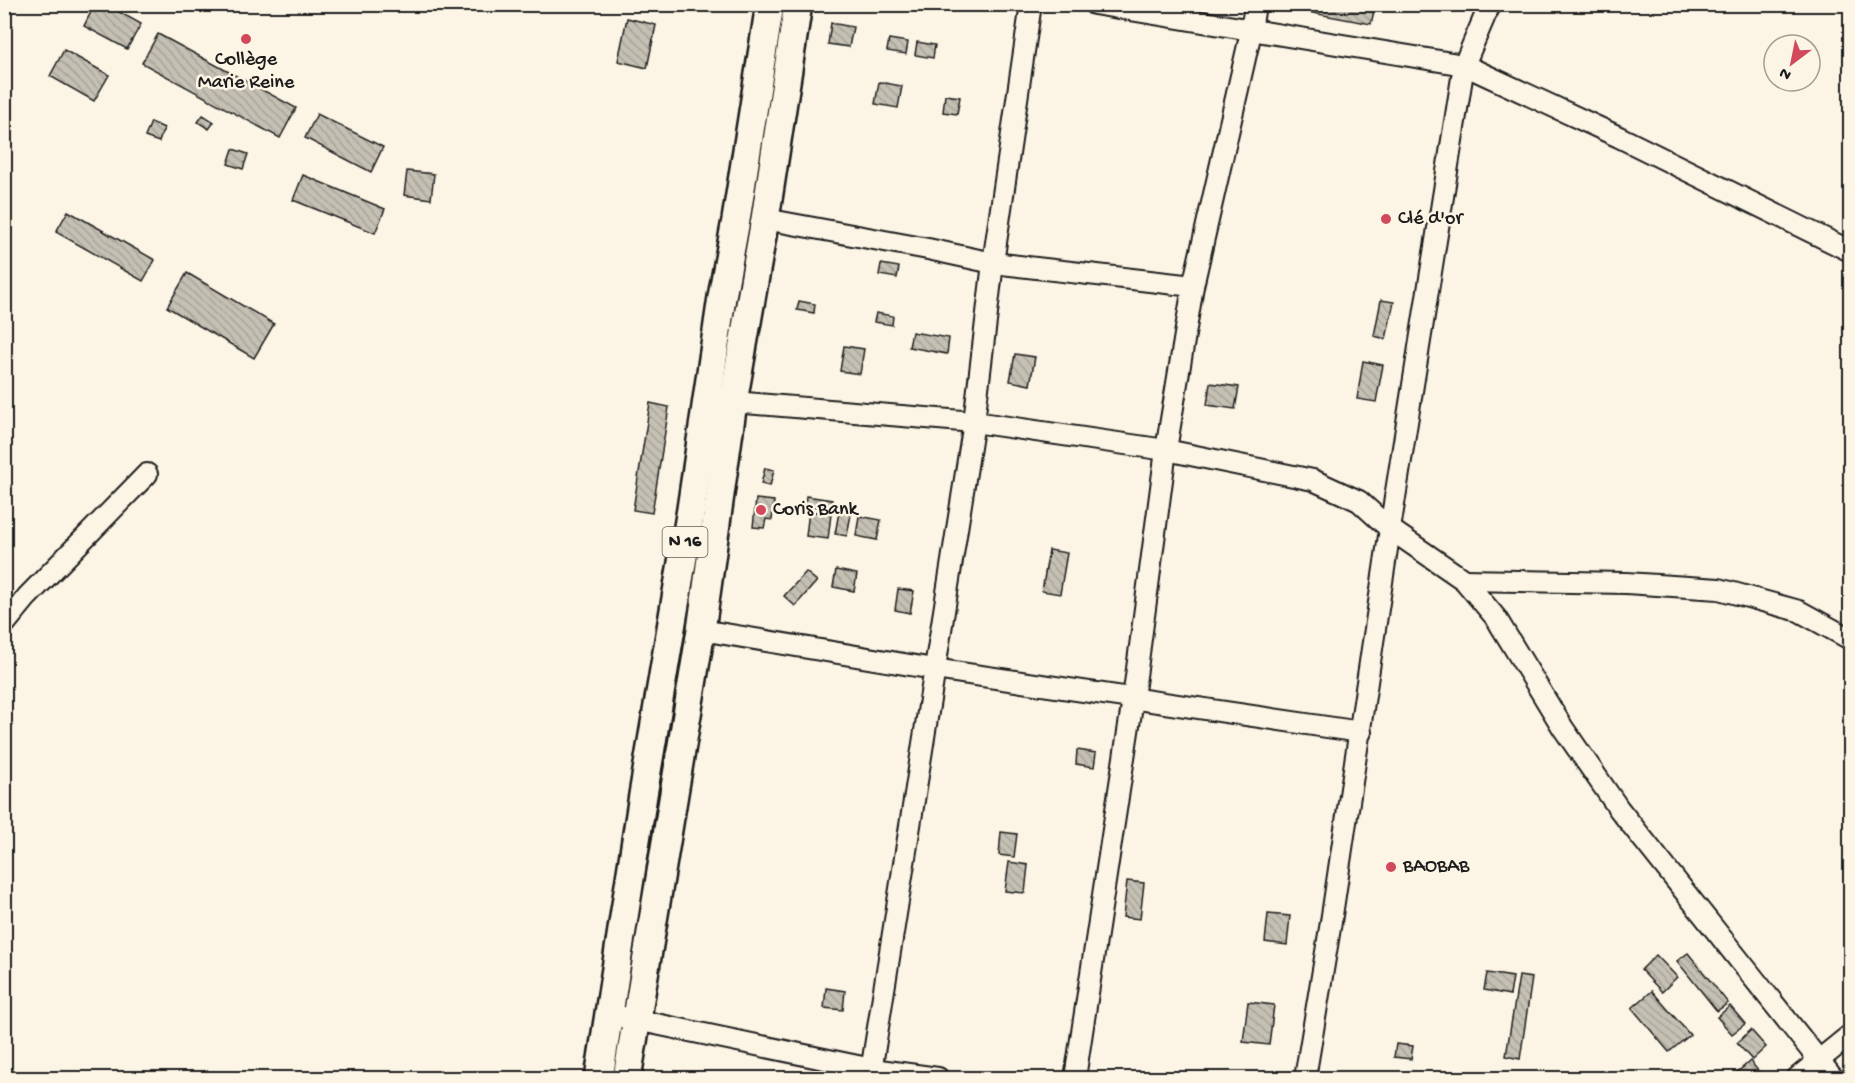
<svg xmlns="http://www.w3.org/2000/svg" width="1855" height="1083" font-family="'Gochi Hand',sans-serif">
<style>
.building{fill:url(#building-back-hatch);stroke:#1c1c1c;stroke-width:1.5}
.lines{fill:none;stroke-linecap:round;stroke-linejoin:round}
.minor-casing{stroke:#1c1c1c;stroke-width:24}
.highway-casing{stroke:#1c1c1c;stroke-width:32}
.minor{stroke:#fcf5e5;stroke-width:20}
.highway{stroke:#fcf5e5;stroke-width:27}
.poi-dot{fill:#d1495b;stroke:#fcf5e5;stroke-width:2}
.labels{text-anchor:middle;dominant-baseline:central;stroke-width:5;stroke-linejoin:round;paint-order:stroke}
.shield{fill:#fcf5e5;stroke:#5f5d58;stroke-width:1.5}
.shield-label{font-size:18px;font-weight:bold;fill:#1c1c1c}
.poi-label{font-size:20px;fill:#1c1c1c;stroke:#fcf5e5;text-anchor:start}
</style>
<defs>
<pattern id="building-back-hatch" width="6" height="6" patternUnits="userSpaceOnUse" patternTransform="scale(1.5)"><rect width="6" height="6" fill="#c4c0b3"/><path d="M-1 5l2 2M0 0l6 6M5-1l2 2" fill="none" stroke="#a8a499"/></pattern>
</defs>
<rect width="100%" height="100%" fill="#fcf5e5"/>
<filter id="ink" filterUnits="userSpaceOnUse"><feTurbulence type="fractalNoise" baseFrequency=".0167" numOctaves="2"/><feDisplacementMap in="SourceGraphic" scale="12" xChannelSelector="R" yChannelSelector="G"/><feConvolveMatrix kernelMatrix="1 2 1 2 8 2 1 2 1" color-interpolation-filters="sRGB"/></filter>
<g filter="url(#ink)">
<g class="building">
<path d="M95,4h10l36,20 -14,25 -43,-23z"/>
<path d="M1292,4h46l36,7 -3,13 -80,-15z"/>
<path d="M627,18l29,7 -9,43 -29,-7z"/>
<path d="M831,23l22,4 -4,20 -21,-3z"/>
<path d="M158,34l138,74 -16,30 -138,-75z"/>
<path d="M889,39l19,3 -2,12 -19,-3z"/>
<path d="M917,42l18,3 -2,13 -18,-3z"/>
<path d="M64,50l45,25 -15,26 -44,-25z"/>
<path d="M879,82l23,4 -4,22 -23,-4z"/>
<path d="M945,95l15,2 -3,17 -14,-2z"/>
<path d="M317,114l66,33 -12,25 -66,-34z"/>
<path d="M203,115l11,7 -5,7 -11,-7z"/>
<path d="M151,122l13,6 -5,14 -14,-5z"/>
<path d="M233,149l15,5 -5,15 -15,-5z"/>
<path d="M407,171l27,3 -3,25 -27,-4z"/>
<path d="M303,175l82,34 -10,24 -82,-33z"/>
<path d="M68,211l87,49 -12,21 -87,-49z"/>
<path d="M881,264l18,3 -2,11 -18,-3z"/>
<path d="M187,273l87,51 -20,34 -87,-51z"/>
<path d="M1381,300l13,2 -8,37 -12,-3z"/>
<path d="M799,301l16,3 -1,9 -17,-3z"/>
<path d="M876,313l17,3 -1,9 -18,-3z"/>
<path d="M912,332l37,6 -2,16 -38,-7z"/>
<path d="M844,346l20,3 -4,25 -20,-3z"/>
<path d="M1015,354l20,3 -5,28 -20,-4z"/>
<path d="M1363,361l20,4 -7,37 -19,-3z"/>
<path d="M1210,383l29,4 -4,22 -28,-4z"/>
<path d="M650,403l19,4 -17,106 -19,-3z"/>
<path d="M765,468l9,2 -4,16 -9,-2z"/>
<path d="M806,496l26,4 -1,9 -26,-4z"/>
<path d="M756,499l18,2 -2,19 -6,-1 -2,9 -11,-1z"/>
<path d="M809,511l22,3 -3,25 -22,-3z"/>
<path d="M839,512l12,2 -4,22 -12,-2z"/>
<path d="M859,516l22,4 -4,20 -21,-4z"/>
<path d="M1049,550l18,3 -7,41 -18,-3z"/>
<path d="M836,570l21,4 -3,17 -21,-4z"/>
<path d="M806,572l11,9 -22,25 -11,-10z"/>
<path d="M898,589l16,2 -4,22 -15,-3z"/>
<path d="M1077,750l19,3 -2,14 -18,-3z"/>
<path d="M1001,832l16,2 -3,23 -15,-2z"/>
<path d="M1009,862l19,3 -3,28 -20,-2z"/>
<path d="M1127,881l17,2 -4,36 -17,-2z"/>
<path d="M1268,914l22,2 -3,29 -22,-3z"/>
<path d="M1688,953l40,50 -11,8 -40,-50z"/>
<path d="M1656,955l21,22 -15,15 -21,-22z"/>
<path d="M1487,973l26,4 -3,18 -26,-5z"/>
<path d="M1519,976l13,2 -12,81 -14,-3z"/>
<path d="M826,988l19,3 -2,19 -19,-2z"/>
<path d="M1652,991l38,44 -21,17 -37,-44z"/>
<path d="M1248,1002l26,3 -5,40 -26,-3z"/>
<path d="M1730,1006l15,18 -13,10 -15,-17z"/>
<path d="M1751,1030l15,17 -14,13 -15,-17z"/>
<path d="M1396,1044l17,2 -2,13 -17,-2z"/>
<path d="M1750,1061l14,17h-29l-2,-2z"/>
</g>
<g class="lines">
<g class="minor-casing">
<g id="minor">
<path d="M1094,4l370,61 155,72 231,114"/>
<path d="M765,219l163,30 65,14 200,23"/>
<path d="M721,401l253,21 192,28 147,30 46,21 31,28 74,51 32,38 67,110 56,81 214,269"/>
<path d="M1464,580l162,3 93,6 80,22 51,28"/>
<path d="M4,625l23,-28 120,-123"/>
<path d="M701,630l233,39 427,63"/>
<path d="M608,1014l264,55 66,9"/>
<path d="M870,1078l104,-656 19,-159 38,-259"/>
<path d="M1075,1078l58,-379 33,-249 27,-164 58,-254 4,-28"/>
<path d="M1305,1078l26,-156 59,-393 74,-464 26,-61"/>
<path d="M1797,1078l53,-43"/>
</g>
</g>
<g class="highway-casing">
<g id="highway">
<path d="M599,1078l44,-283 48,-286 31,-212 14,-77 34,-216"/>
<path d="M627,1078l74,-448 32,-228 32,-183 33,-215"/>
</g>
</g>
<use href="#minor" class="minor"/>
<use href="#highway" class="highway"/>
</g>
</g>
<g class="poi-dot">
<circle cx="246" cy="39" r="6"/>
<circle cx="1386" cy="219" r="6"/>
<circle cx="761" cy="510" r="6"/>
<circle cx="1391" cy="867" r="6"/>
</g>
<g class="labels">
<rect class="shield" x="662.5" y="527" width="45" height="30" rx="4.5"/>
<g class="shield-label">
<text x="685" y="542">N 16</text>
</g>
<g class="poi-label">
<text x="246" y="60" text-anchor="middle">Collège<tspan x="246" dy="23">Marie Reine</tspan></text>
<text x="1398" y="219">Clé d'or</text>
<text x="773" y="510">Coris Bank</text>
<text x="1403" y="867">BAOBAB</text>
</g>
</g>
<rect width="1855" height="1083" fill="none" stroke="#fcf5e5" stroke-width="24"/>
<rect x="12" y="12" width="1831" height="1059" fill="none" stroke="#1c1c1c" stroke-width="2" filter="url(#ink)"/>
<g transform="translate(1792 63) rotate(212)"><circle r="28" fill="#fcf5e5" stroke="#a29e95" stroke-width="1.5"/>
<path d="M0-4.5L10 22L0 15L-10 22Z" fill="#d1495b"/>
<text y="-9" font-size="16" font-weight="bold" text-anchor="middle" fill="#1c1c1c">N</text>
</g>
</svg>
